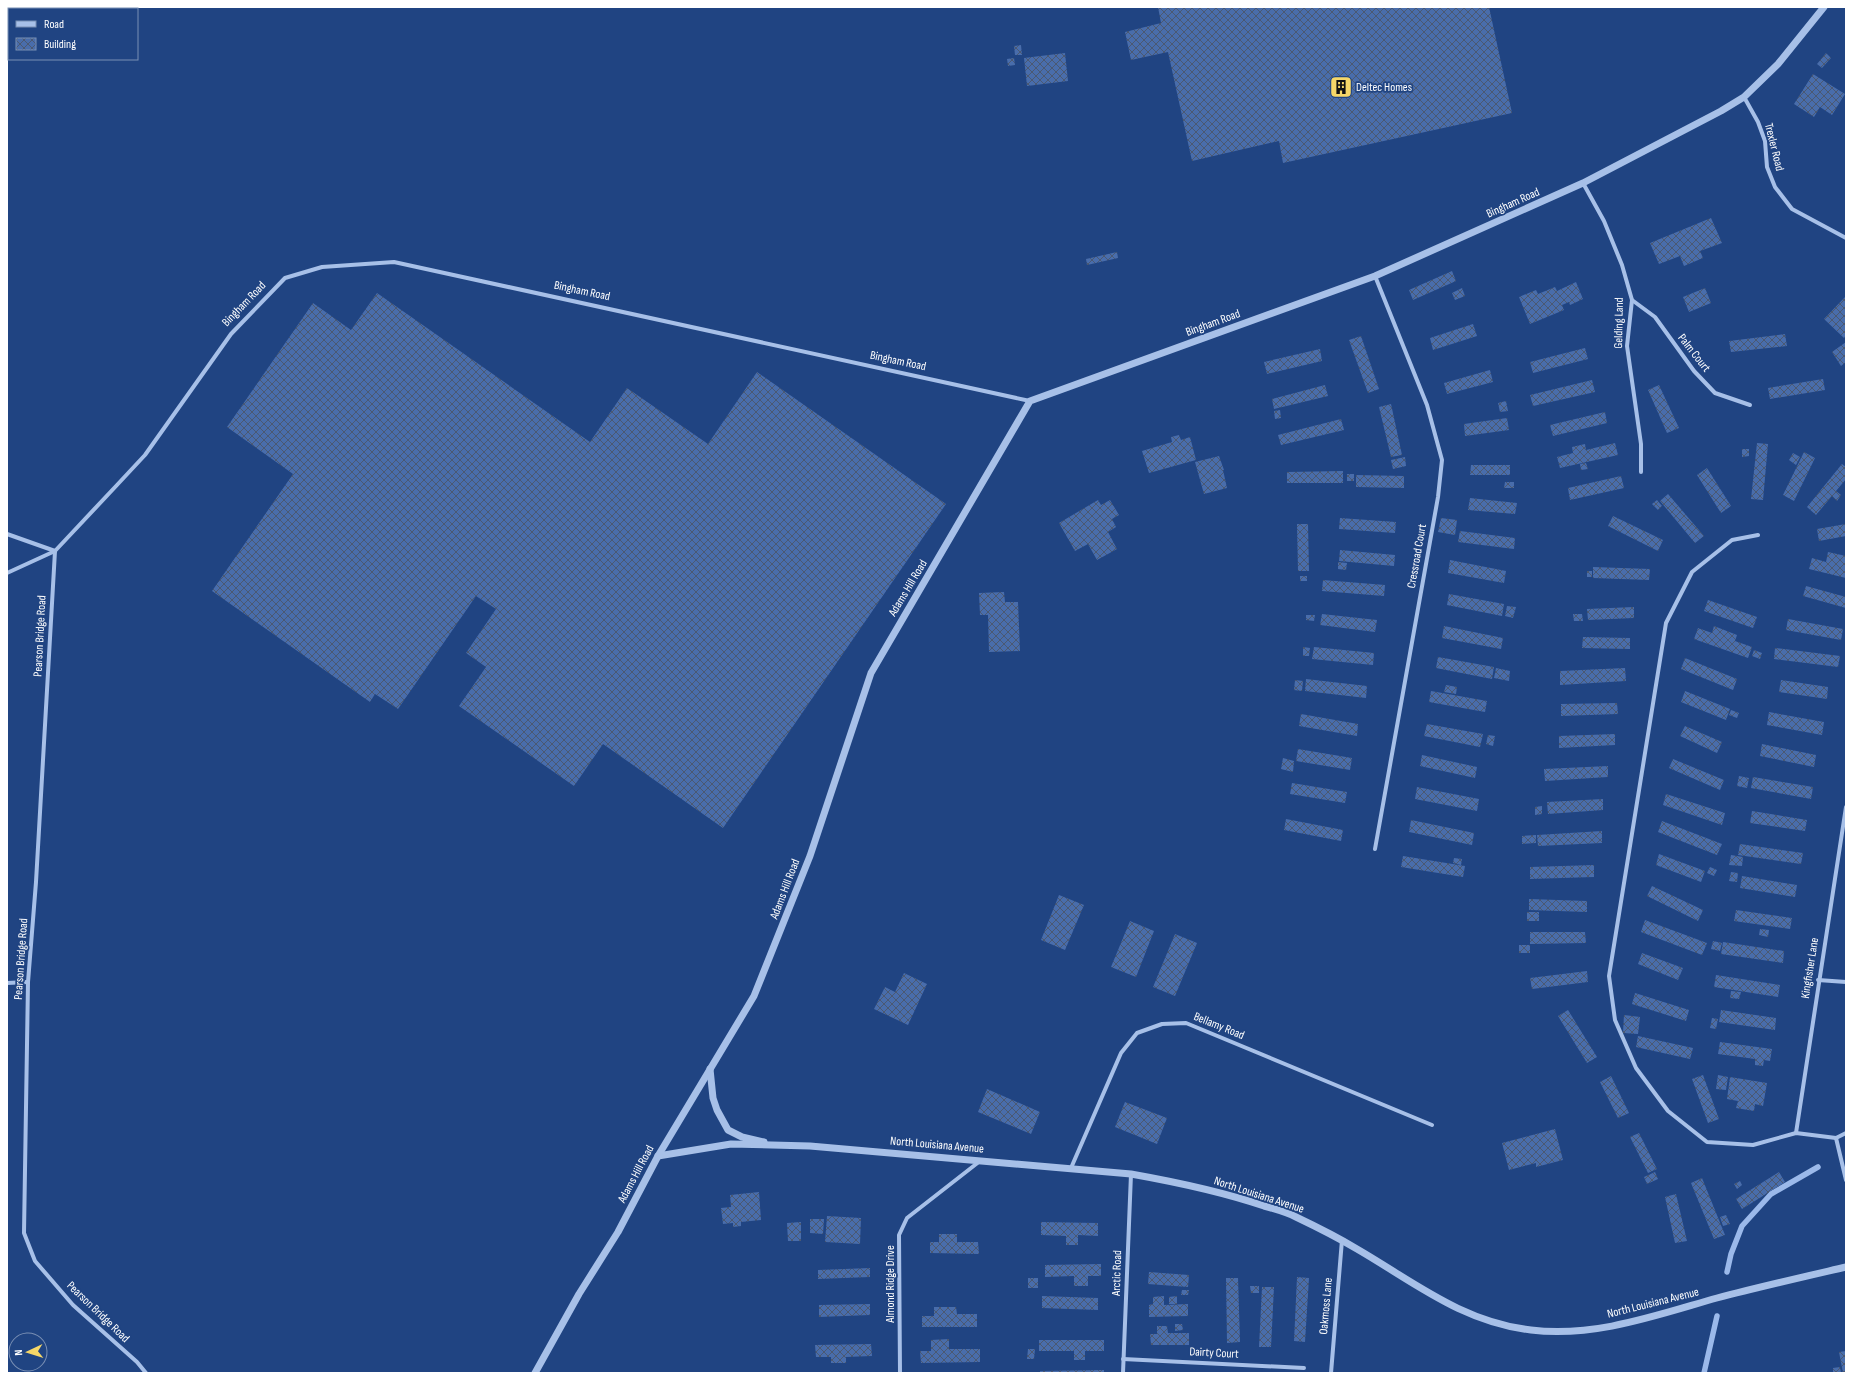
<svg xmlns="http://www.w3.org/2000/svg" width="1853" height="1380" font-family="'Sofia Sans Condensed',sans-serif">
<style>
.lines{fill:none;stroke-linecap:round;stroke-linejoin:round}
.stream{stroke:#9bb9ea;stroke-width:5.5}
.building{fill:url(#building-cross-hatch)}
.minor{stroke:#a7c0e8;stroke-width:4}
.tertiary{stroke:#a7c0e8;stroke-width:7}
.labels{text-anchor:middle;dominant-baseline:central;stroke-width:3.5;stroke-linejoin:round;paint-order:stroke}
.poi-label{font-size:12px;fill:#fff;stroke:#204482;text-anchor:start}
.street-label{font-size:12px;fill:#fff;stroke:#204482}
</style>
<defs>
<pattern id="building-cross-hatch" width="8" height="8" patternUnits="userSpaceOnUse"><rect width="8" height="8" fill="#496dab"/><path d="M0 0l8 8M0 8l8-8" fill="none" stroke="#4b5972"/></pattern>
</defs>
<rect width="100%" height="100%" fill="#204482"/>
<g class="lines">
<g class="stream">
<path d="M1727,1272l4,-18 11,-28 29,-32 47,-27"/>
<path d="M1704,1373l13,-57"/>
</g>
</g>
<g class="building">
<path d="M37,7h33v1l-33,1z"/>
<path d="M1158,7h331l23,106 -229,50 -4,-22 -87,20 -24,-109 -37,8 -6,-28 36,-9z"/>
<path d="M1021,45l1,10h-7l-1,-9z"/>
<path d="M1065,53l3,28 -41,5 -3,-28z"/>
<path d="M1826,53l5,5 -9,10 -5,-4z"/>
<path d="M1014,58l1,7 -7,1 -1,-7z"/>
<path d="M1813,74l32,20 -13,21 -12,-8 -6,10 -20,-13z"/>
<path d="M1711,218l11,25 -22,8 3,7 -19,8 -4,-10 -21,8 -9,-21z"/>
<path d="M1117,252l1,6 -31,7 -1,-6z"/>
<path d="M1452,271l4,10 -43,19 -4,-10z"/>
<path d="M1576,282l7,17 -13,6 -1,-3 -7,3 2,5 -34,14 -11,-27 17,-7 2,4 17,-7 2,4z"/>
<path d="M1462,288l3,8 -10,4 -3,-7z"/>
<path d="M1705,288l6,15 -22,9 -6,-15z"/>
<path d="M377,293l213,149 37,-54 81,56 49,-72 189,132 -223,324 -120,-84 -29,42 -115,-80 27,-39 -20,-14 30,-44 -20,-13 -78,113 -23,-15 -5,8 -158,-111 81,-117 -66,-47 86,-124 38,27z"/>
<path d="M1846,296v39l-2,3 -20,-19z"/>
<path d="M1473,324l4,12 -44,14 -3,-12z"/>
<path d="M1785,334l2,12 -56,6 -2,-11z"/>
<path d="M1361,336l18,53 -11,4 -19,-53z"/>
<path d="M1846,342v20l-5,4 -9,-14z"/>
<path d="M1585,348l3,11 -55,14 -3,-11z"/>
<path d="M1320,349l2,12 -55,13 -3,-12z"/>
<path d="M1490,370l3,12 -46,12 -3,-11z"/>
<path d="M1823,379l2,11 -55,9 -2,-11z"/>
<path d="M1592,380l3,12 -62,14 -3,-11z"/>
<path d="M1325,385l3,11 -54,13 -2,-10z"/>
<path d="M1659,385l20,43 -12,5 -19,-43z"/>
<path d="M1506,401l2,10 -8,1 -2,-9z"/>
<path d="M1391,404l11,51 -11,2 -12,-50z"/>
<path d="M1280,410l1,8 -6,1 -1,-8z"/>
<path d="M1605,412l2,11 -54,13 -3,-11z"/>
<path d="M1507,418l2,12 -44,6 -1,-12z"/>
<path d="M1341,419l3,11 -63,15 -3,-10z"/>
<path d="M1179,435l2,5 9,-3 6,23 -47,13 -7,-22 30,-9 -1,-5z"/>
<path d="M1615,443l3,12 -58,13 -3,-11 16,-4 -1,-6 13,-3 1,6z"/>
<path d="M1757,443l11,1 -5,56 -12,-1z"/>
<path d="M1742,449h7v7l-7,1z"/>
<path d="M1804,452l11,6 -21,43 -11,-6z"/>
<path d="M1793,453l7,4 -4,8 -7,-5z"/>
<path d="M1219,456l5,14h-1l4,18 -23,6 -9,-32z"/>
<path d="M1405,457l1,9 -13,3 -2,-9z"/>
<path d="M1586,463l2,6 -7,1 -1,-6z"/>
<path d="M1842,464l4,3v12l-10,12 5,4 -4,6 -5,-5 -16,19 -9,-8z"/>
<path d="M1471,465h39v10h-40z"/>
<path d="M1707,468l24,38 -10,7 -24,-38z"/>
<path d="M1343,471v12h-56v-11z"/>
<rect x="1347" y="474" width="7" height="7"/>
<path d="M1356,475l48,1v12l-48,-1z"/>
<path d="M1621,476l3,12 -54,12 -2,-12z"/>
<path d="M1505,482h9v6h-10z"/>
<path d="M1668,494l36,42 -9,7 -35,-42z"/>
<path d="M1470,498l47,5 -2,11 -47,-4z"/>
<path d="M1098,500l3,5 9,-5 9,15 -7,4 4,8 -8,5 9,17 -20,11 -9,-16 -13,7 -16,-28z"/>
<path d="M1657,500l5,6 -4,4 -6,-6z"/>
<path d="M1613,516l50,24 -5,11 -50,-25z"/>
<path d="M1340,518l56,4 -1,11 -56,-4z"/>
<path d="M1441,518l16,2 -2,15 -17,-3z"/>
<path d="M1297,524h11l1,47h-11z"/>
<path d="M1846,524v12l-27,5 -2,-12z"/>
<path d="M1460,531l55,7 -1,11 -56,-7z"/>
<path d="M1340,550l55,5 -1,11 -55,-5z"/>
<path d="M1828,552l18,4v22l-37,-9 3,-11 14,4z"/>
<path d="M1450,560l56,11 -2,12 -56,-10z"/>
<path d="M1338,562l9,1 -1,7 -8,-1z"/>
<path d="M1593,567l57,2 -1,11 -56,-2z"/>
<rect x="1587" y="571" width="5" height="6"/>
<rect x="1300" y="576" width="7" height="5"/>
<path d="M1323,580l62,5 -1,11 -62,-5z"/>
<path d="M1806,586l40,11v11l-43,-12z"/>
<path d="M1004,592l1,10h13l2,49 -31,1 -1,-37h-8l-1,-22z"/>
<path d="M1449,594l55,10 -2,12 -55,-11z"/>
<path d="M1708,600l49,17 -4,11 -49,-17z"/>
<path d="M1507,606l9,1 -3,11 -8,-2z"/>
<path d="M1634,607v11l-46,2 -1,-11z"/>
<path d="M1322,614l55,6 -2,12 -55,-7z"/>
<path d="M1573,614h9l1,7h-9z"/>
<path d="M1306,615h9l-1,6 -8,-1z"/>
<path d="M1788,619l55,10 -2,11 -55,-10z"/>
<path d="M1444,626l59,12 -2,11 -59,-11z"/>
<path d="M1714,626l23,9 -2,6 17,6 -4,11 -54,-19 4,-11 14,5z"/>
<path d="M1583,637l47,1v11l-48,-1z"/>
<path d="M1303,647l7,1 -1,8h-6z"/>
<path d="M1314,647l60,6 -1,12 -61,-6z"/>
<path d="M1775,648l65,8 -2,11 -64,-8z"/>
<path d="M1754,650l8,3 -2,6 -8,-3z"/>
<path d="M1438,657l56,10 -2,12 -56,-11z"/>
<path d="M1685,658l52,21 -4,11 -52,-21z"/>
<path d="M1496,668l14,3 -1,10 -15,-3z"/>
<path d="M1625,668l1,13 -66,4v-14z"/>
<path d="M1306,679l61,7 -1,12 -61,-7z"/>
<path d="M1295,680l8,1 -1,10 -8,-1z"/>
<path d="M1781,680l47,7 -1,12 -48,-7z"/>
<path d="M1446,685l11,2 -1,7 -12,-2z"/>
<path d="M1431,691l56,10 -2,11 -56,-10z"/>
<path d="M1685,691l45,18 -4,11 -45,-18z"/>
<path d="M1617,703l1,11 -57,2v-12z"/>
<path d="M1731,710l8,3 -2,5 -8,-3z"/>
<path d="M1769,712l55,10 -2,13 -55,-10z"/>
<path d="M1301,714l57,10 -1,12 -58,-10z"/>
<path d="M1427,724l56,10 -3,13 -56,-11z"/>
<path d="M1685,726l37,16 -5,11 -37,-17z"/>
<path d="M1615,734v11l-56,3v-12z"/>
<path d="M1488,735l7,1 -2,10 -7,-2z"/>
<path d="M1762,744l54,11 -2,12 -54,-11z"/>
<path d="M1298,749l54,9 -2,12 -54,-9z"/>
<path d="M1422,755l55,12 -2,11 -55,-12z"/>
<path d="M1283,758l11,3 -1,11 -12,-3z"/>
<path d="M1673,759l51,21 -4,10 -51,-22z"/>
<path d="M1608,766v11l-63,4 -1,-12z"/>
<path d="M1739,776l10,2 -2,10 -10,-2z"/>
<path d="M1753,777l60,10 -2,12 -60,-11z"/>
<path d="M1292,783l55,9 -2,11 -55,-9z"/>
<path d="M1417,787l62,12 -2,12 -62,-12z"/>
<path d="M1666,794l59,19 -3,12 -59,-20z"/>
<path d="M1603,799v11l-55,4 -1,-12z"/>
<path d="M1542,806v8l-7,1v-8z"/>
<path d="M1752,811l55,9 -2,11 -55,-8z"/>
<path d="M1286,819l57,11 -2,11 -57,-11z"/>
<path d="M1411,820l63,13 -2,12 -63,-13z"/>
<path d="M1662,821l60,23 -5,11 -59,-23z"/>
<path d="M1602,831v12l-64,3 -1,-11z"/>
<path d="M1536,835v8l-14,1v-8z"/>
<path d="M1740,844l63,9 -2,11 -63,-9z"/>
<path d="M1659,854l46,17 -4,11 -45,-17z"/>
<path d="M1731,855l12,2 -1,9 -13,-1z"/>
<path d="M1403,856l62,10 -2,11 -62,-10z"/>
<path d="M1454,858l8,1 -1,6 -8,-2z"/>
<path d="M1594,865v12l-64,2v-12z"/>
<path d="M1710,867l7,3 -3,6 -7,-3z"/>
<path d="M1731,872l7,1 -1,9 -8,-1z"/>
<path d="M1742,876l55,9 -2,12 -55,-9z"/>
<path d="M1652,886l51,24 -5,11 -51,-25z"/>
<path d="M1059,895l25,10 -19,45 -24,-10z"/>
<path d="M1529,899l58,2v11l-58,-2z"/>
<path d="M1736,910l56,8 -2,11 -56,-8z"/>
<rect x="1527" y="912" width="12" height="9"/>
<path d="M1645,920l62,23 -5,12 -61,-23z"/>
<path d="M1130,921l24,10 -18,46 -25,-10z"/>
<path d="M1760,929l9,1 -1,7 -9,-2z"/>
<path d="M1530,932h55l1,11 -56,1z"/>
<path d="M1175,934l22,9 -22,53 -22,-9z"/>
<path d="M1713,941l9,2 -2,8 -9,-2z"/>
<path d="M1723,942l61,9 -1,12 -62,-9z"/>
<rect x="1519" y="945" width="11" height="8"/>
<path d="M1642,953l41,15 -5,12 -40,-16z"/>
<path d="M1587,971l1,11 -56,7 -2,-11z"/>
<path d="M904,973l23,11 -19,41 -34,-16 11,-22 10,5z"/>
<path d="M1716,975l64,10 -2,12 -64,-10z"/>
<path d="M1731,991l10,1 -2,7 -9,-1z"/>
<path d="M1635,993l54,17 -3,11 -54,-17z"/>
<path d="M1568,1010l29,47 -10,6 -29,-47z"/>
<path d="M1721,1010l55,8 -1,12 -56,-8z"/>
<path d="M1624,1015l16,2 -2,17 -15,-1z"/>
<path d="M1712,1018l6,1 -2,10 -6,-1z"/>
<path d="M1638,1036l55,12 -3,11 -54,-12z"/>
<path d="M1720,1042l52,7 -2,12 -6,-1 -1,6 -8,-1v-6l-37,-5z"/>
<path d="M1703,1075l16,44 -11,4 -16,-44z"/>
<path d="M1718,1075l10,2 -2,13 -10,-1z"/>
<path d="M1611,1076l18,37 -11,5 -18,-36z"/>
<path d="M1730,1077l37,6 -4,23 -8,-2 -1,7 -18,-3 2,-7 -11,-2z"/>
<path d="M987,1089l53,23 -9,22 -53,-22z"/>
<path d="M1125,1102l42,16 -10,26 -42,-17z"/>
<path d="M1555,1129l8,31 -27,7v-4l-27,7 -7,-27z"/>
<path d="M1639,1133l18,36 -9,4 -18,-36z"/>
<path d="M1655,1172l3,7 -11,5 -3,-7z"/>
<path d="M1779,1172l6,10 -43,27 -6,-10z"/>
<path d="M1702,1178l23,57 -11,4 -23,-56z"/>
<path d="M1740,1181l2,4 -5,4 -3,-5z"/>
<path d="M759,1192l2,28 -20,2v4l-8,1v-4l-10,1 -2,-16 10,-1 -1,-12z"/>
<path d="M1676,1194l11,47 -12,2 -10,-46z"/>
<path d="M1726,1215l4,9 -7,2 -3,-9z"/>
<path d="M827,1216l34,2 -1,26 -35,-2z"/>
<path d="M810,1219h14l-1,15 -13,-1z"/>
<path d="M801,1222v19h-13l-1,-18z"/>
<path d="M1041,1222l57,1v13l-20,-1v10h-12v-9l-25,-1z"/>
<path d="M939,1234h18v8h21l1,12 -49,-1v-11h9z"/>
<path d="M1101,1264v12h-13v10h-14v-10l-29,1v-12z"/>
<path d="M870,1268v9l-52,2v-9z"/>
<path d="M1149,1272l40,3 -1,12 -40,-3z"/>
<path d="M1297,1277l12,1 -4,64 -11,-1z"/>
<rect x="1028" y="1278" width="10" height="10"/>
<path d="M1226,1278h12l2,64 -13,1z"/>
<path d="M1250,1286h9v7h-8z"/>
<path d="M1262,1287h12l-3,60h-12z"/>
<path d="M1182,1290h7l-1,5h-7z"/>
<path d="M1042,1296l56,2v12l-56,-2z"/>
<path d="M1164,1296v9l24,-1v12l-39,1v-12l4,-1v-7z"/>
<path d="M1177,1296v8h-8v-7z"/>
<path d="M870,1304v11l-51,2v-12z"/>
<path d="M934,1307h22l1,7h20v13h-55v-11h12z"/>
<path d="M1175,1324h7l1,6 -8,1z"/>
<path d="M1157,1326h10l1,7h21v12h-38l-1,-11h7z"/>
<path d="M949,1339v10h31v13l-59,1 -1,-12h11v-11z"/>
<path d="M1039,1340h65v11h-19v9h-11v-9h-35z"/>
<path d="M871,1344l1,12 -26,1v6h-15v-6h-15l-1,-12z"/>
<path d="M1028,1349h7l-1,10h-7z"/>
<path d="M1846,1351v22h-3l-4,-21z"/>
<path d="M1840,1367l1,6h-8v-5z"/>
<path d="M1104,1370v3h-64v-2z"/>
</g>
<g class="lines">
<g class="minor">
<path d="M1744,97l14,25 7,19 2,26 8,20 17,22 54,29"/>
<path d="M1583,183l21,38 18,44 10,35 -5,46 14,98v28"/>
<path d="M1632,300l23,17 39,54 21,22 35,12"/>
<path d="M7,534l48,17"/>
<path d="M1758,535l-26,5 -40,32 -26,51 -57,353 6,44 21,48 32,43 39,31 46,3 43,-12 40,5 10,-5"/>
<path d="M55,551l-19,331 -8,100 -4,251 11,28 38,44 64,57 9,11"/>
<path d="M7,573l48,-22 62,-66 28,-30 86,-121 54,-56 37,-11 72,-5 636,139"/>
<path d="M1375,849l63,-352 4,-37 -15,-55 -52,-129"/>
<path d="M1818,980l28,2"/>
<path d="M7,983l21,-1"/>
<path d="M1796,1133l50,-326"/>
<path d="M1836,1138l10,42"/>
<path d="M1071,1168l50,-115 16,-20 25,-9 24,-1 246,102"/>
<path d="M1123,1359l181,9"/>
<path d="M900,1373l-1,-138 8,-17 73,-57"/>
<path d="M1123,1373l8,-199"/>
<path d="M1331,1373l11,-133"/>
</g>
<g class="tertiary">
<path d="M710,1069l3,29 4,12 11,20 14,7 22,5"/>
<path d="M658,1156l73,-12 79,2 321,28c45,8 89,17 133,32 11,3 22,6 32,11 21,10 41,20 61,32 57,33 105,73 174,81 63,8 126,-15 186,-32 42,-11 86,-21 129,-31"/>
<path d="M535,1373l44,-79 39,-62 40,-76 96,-160 56,-140 61,-183 159,-272 345,-125 208,-93 138,-72 23,-14 34,-33 46,-57"/>
</g>
</g>
<defs>
<g id="building-square" transform="scale(1.15)"><rect x="-9" y="-9" width="18" height="18" rx="4" fill="#f6d768" stroke="#204482"/><path d="M-4-6H4V6H1V3H-1V6H-4ZM-2.5-4.3h1.7v1.8h-1.7ZM.8-4.3h1.7v1.8H.8ZM-2.5-1h1.7V.8h-1.7ZM.8-1h1.7V.8H.8Z" fill="#111"/></g>
</defs>
<g fill-rule="evenodd">
<use href="#building-square" x="1341" y="87"/>
</g>
<g class="labels">
<g class="poi-label">
<text x="1356" y="87">Deltec Homes</text>
</g>
<g class="street-label">
<text transform="translate(1774 147) rotate(76)">Trexler Road</text>
<text transform="translate(1513 203) rotate(-24)">Bingham Road</text>
<text transform="translate(582 291) rotate(12)">Bingham Road</text>
<text transform="translate(244 304) rotate(-46)">Bingham Road</text>
<text transform="translate(1213 323) rotate(-20)">Bingham Road</text>
<text transform="translate(1619 323) rotate(-89)">Gelding Land</text>
<text transform="translate(1694 353) rotate(52)">Palm Court</text>
<text transform="translate(898 361) rotate(12)">Bingham Road</text>
<text transform="translate(1417 556) rotate(-80)">Cressroad Court</text>
<text transform="translate(908 588) rotate(-59)">Adams Hill Road</text>
<text transform="translate(40 636) rotate(-87)">Pearson Bridge Road</text>
<text transform="translate(785 889) rotate(-69)">Adams Hill Road</text>
<text transform="translate(21 959) rotate(-86)">Pearson Bridge Road</text>
<text transform="translate(1810 968) rotate(-81)">Kingfisher Lane</text>
<text transform="translate(1219 1026) rotate(22)">Bellamy Road</text>
<text transform="translate(937 1145) rotate(5)">North Louisiana Avenue</text>
<text transform="translate(636 1174) rotate(-62)">Adams Hill Road</text>
<text transform="translate(1259 1195) rotate(18)">North Louisiana Avenue</text>
<text transform="translate(1117 1273) rotate(-88)">Arctic Road</text>
<text transform="translate(890 1284) rotate(-90)">Almond Ridge Drive</text>
<text transform="translate(1653 1303) rotate(-14)">North Louisiana Avenue</text>
<text transform="translate(1326 1306) rotate(-85)">Oakmoss Lane</text>
<text transform="translate(98 1312) rotate(44)">Pearson Bridge Road</text>
<text transform="translate(1214 1353) rotate(3)">Dairty Court</text>
</g>
</g>
<rect width="1853" height="1380" fill="none" stroke="#ffffff" stroke-width="16"/>
<rect x="8" y="8" width="130" height="52" fill="#204482" stroke="#798fb4"/>
<rect x="16" y="21" width="20" height="6" fill="#a7c0e8" stroke="#798fb4"/>
<text x="44" y="28" font-size="12" fill="#ffffff">Road</text>
<rect x="16" y="38" width="20" height="12" fill="url(#building-cross-hatch)" stroke="#798fb4"/>
<text x="44" y="48" font-size="12" fill="#ffffff">Building</text>
<g transform="translate(28 1352) rotate(266)"><circle r="19" fill="#204482" stroke="#798fb4"/>
<path d="M0-3L7 15L0 10L-7 15Z" fill="#f6d768"/>
<text y="-6" font-size="11" font-weight="bold" text-anchor="middle" fill="#ffffff">N</text>
</g>
</svg>
